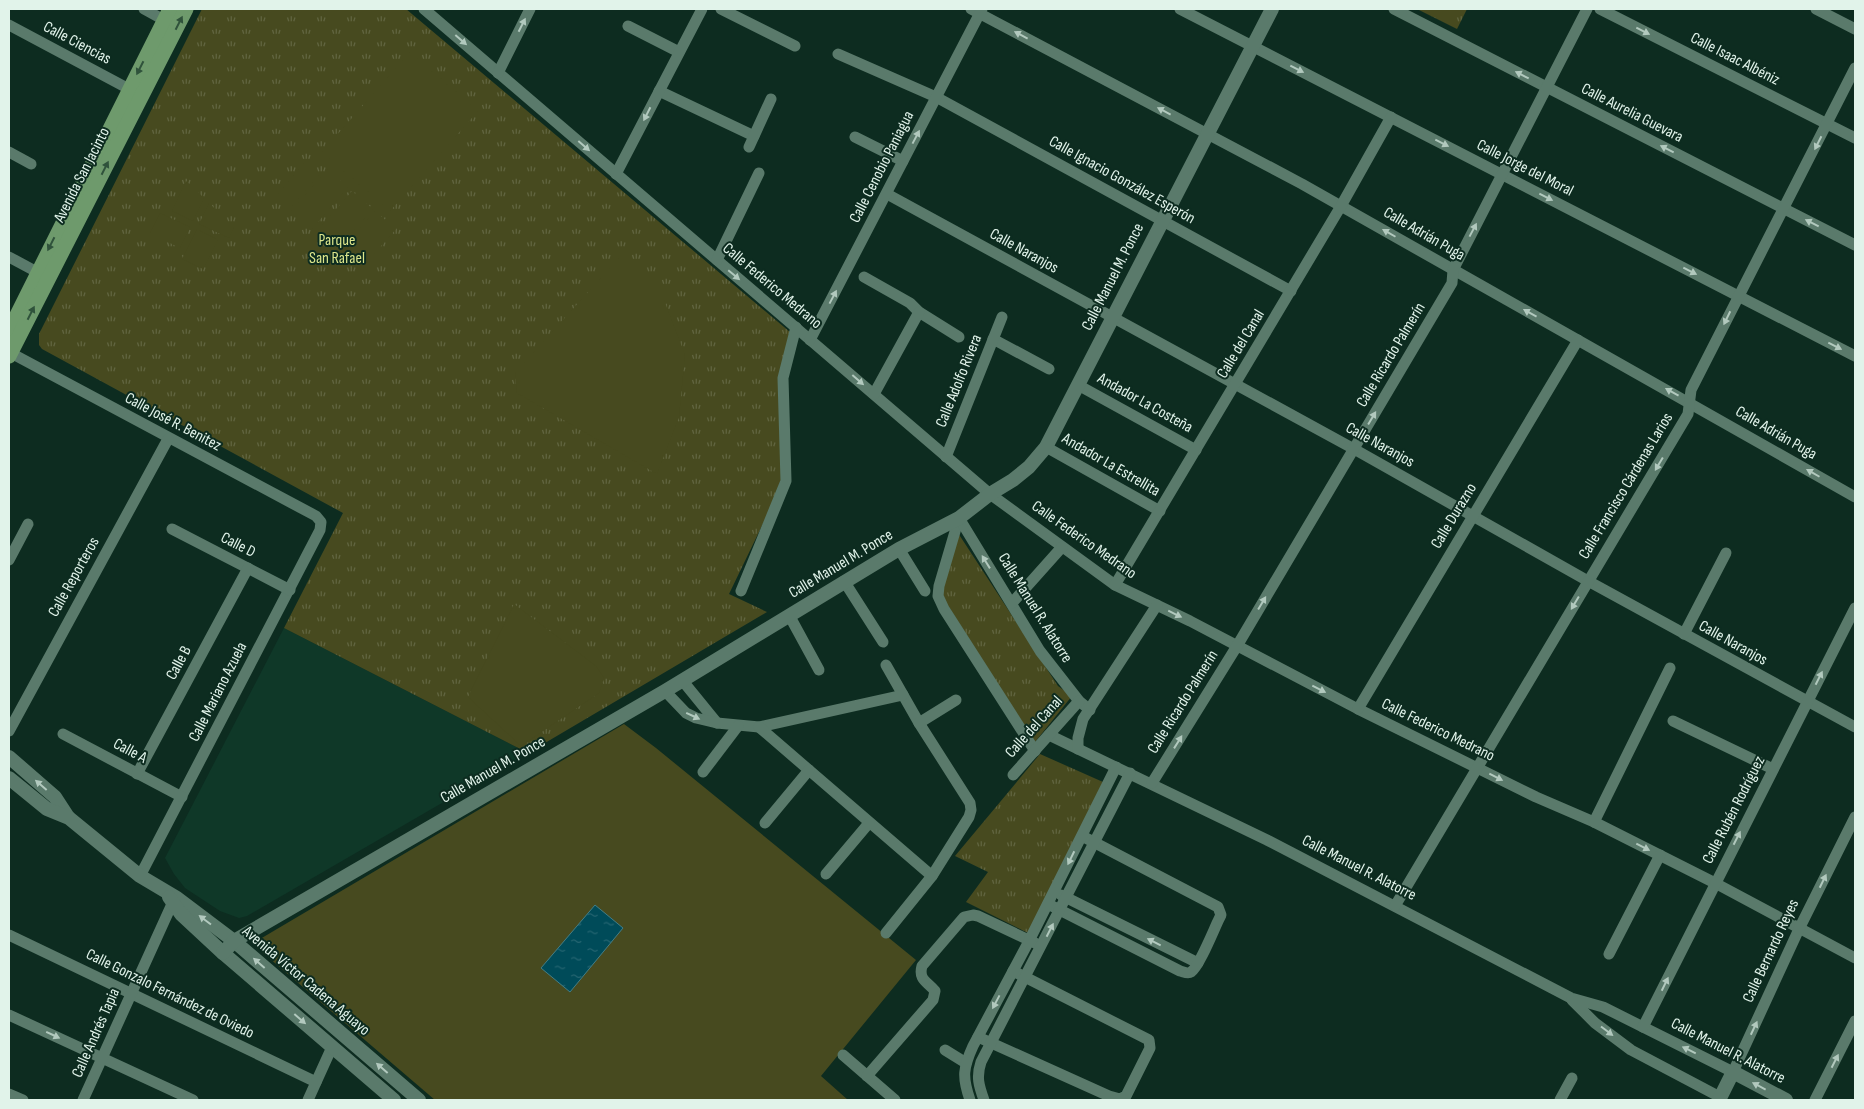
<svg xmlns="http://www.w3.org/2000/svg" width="1864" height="1109" font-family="'Sofia Sans Condensed',sans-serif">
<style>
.built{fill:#0f3828}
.grass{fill:url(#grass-tufts)}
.pitch{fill:#474a1f}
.water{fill:url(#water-ripples);stroke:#447d84}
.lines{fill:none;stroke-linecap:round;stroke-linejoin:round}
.minor{stroke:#5a7a6b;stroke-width:11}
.tertiary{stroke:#5a7a6b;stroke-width:14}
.primary{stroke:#6e9a6c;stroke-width:15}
.oneway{fill:#2f523b}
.oneway2{fill:#b2c9be}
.labels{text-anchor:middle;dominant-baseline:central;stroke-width:4;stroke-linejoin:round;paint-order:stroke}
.street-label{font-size:16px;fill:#e1f3ea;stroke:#0d2c20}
.park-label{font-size:16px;fill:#dde68c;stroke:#0d2c20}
</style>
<defs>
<pattern id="grass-tufts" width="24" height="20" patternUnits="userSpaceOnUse" patternTransform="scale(1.25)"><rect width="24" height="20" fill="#474a1f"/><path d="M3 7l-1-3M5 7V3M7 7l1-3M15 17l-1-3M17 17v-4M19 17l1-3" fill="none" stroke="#616540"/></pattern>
<pattern id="water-ripples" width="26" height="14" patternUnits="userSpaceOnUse" patternTransform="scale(1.25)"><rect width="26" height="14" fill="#004b59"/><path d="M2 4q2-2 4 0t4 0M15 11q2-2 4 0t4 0" fill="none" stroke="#256571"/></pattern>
</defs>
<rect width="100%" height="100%" fill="#0d2c20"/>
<path class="built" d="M284,628l244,125 -281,163 -8,2 -19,-7 -35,-23 -11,-14 -9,-16z"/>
<g class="grass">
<path d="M202,9h204l384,323 -7,142 -10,29 -44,91 38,18 -239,141 -244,-125 59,-115 -301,-164 -3,-4v-11z"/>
<path d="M1417,9h50l-10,20z"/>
<path d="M958,533l100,153 14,10 -37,46 -94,-147z"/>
<path d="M1040,754l63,28 -75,151 -62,-31 22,-30 -33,-16z"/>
</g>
<g class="pitch">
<path d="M410,52l68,59 -88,100 -68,-59z"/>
<path d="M304,163l15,12 -27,31 -14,-12z"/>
<path d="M328,169l20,18 -36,42 -21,-18z"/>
<path d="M186,181l18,17 -11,23 -21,-10z"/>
<path d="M352,191l21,18 -37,41 -20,-18z"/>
<path d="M209,203l25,24 -5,11 -30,-14z"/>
<path d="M375,211l21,18 -36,41 -21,-18z"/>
<path d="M160,213l30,14 -10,21 -30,-15z"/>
<path d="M197,229l21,11 -15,29 -21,-10z"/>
<path d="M619,258l45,42 21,55 -6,62 -22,57 -140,-81 -2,-20z"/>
<path d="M514,604l82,62 8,12 -5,15 -78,53 -53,-49z"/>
<path d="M624,724l32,24 260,212 -95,116 27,24h-413l-180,-154v-4z"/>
</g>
<path class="water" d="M595,905l28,23 -53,64 -29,-24z"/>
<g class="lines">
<g class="minor">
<path d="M144,9l20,11"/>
<path d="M424,9l566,485 125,91 75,36 168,88 178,88 58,25 121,61 140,75"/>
<path d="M721,9l74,37"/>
<path d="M971,9l331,175 553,313"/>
<path d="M1180,9l675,347"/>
<path d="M1394,9l461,236"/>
<path d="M1600,9l255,129"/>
<path d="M1816,9l39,20"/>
<path d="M9,25l120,64"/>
<path d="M628,26l51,26"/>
<path d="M838,54l98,43 355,194"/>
<path d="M498,73l32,-64"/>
<path d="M659,91l95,45"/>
<path d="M855,137l48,24"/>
<path d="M749,147l22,-48"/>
<path d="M9,152l22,12"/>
<path d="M616,174l86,-165"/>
<path d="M887,194l467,255 234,132 267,146"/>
<path d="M9,257l28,15"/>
<path d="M717,260l42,-87"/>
<path d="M864,277l46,26 9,9 40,25"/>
<path d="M993,339l56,30"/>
<path d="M810,340l172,-331"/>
<path d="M9,352l307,164 5,6 -1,8 -180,346"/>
<path d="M1078,385l118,65"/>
<path d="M874,394l45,-82"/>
<path d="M1046,447l114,64"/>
<path d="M946,457l56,-140"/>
<path d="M959,518l-20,68 -1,10 6,13 91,142"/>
<path d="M959,518l81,133 39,50 11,9"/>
<path d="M172,529l118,61"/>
<path d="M899,549l26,42"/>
<path d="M9,560l19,-36"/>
<path d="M844,581l39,61"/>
<path d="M1115,585l226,-379 50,-89"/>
<path d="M741,591l45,-110 -3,-103 13,-51"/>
<path d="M1012,603l50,-56"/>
<path d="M789,615l30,55"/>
<path d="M1684,634l42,-81"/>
<path d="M886,665l33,58 51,80 1,7 -2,7 -37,59 -46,57"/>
<path d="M682,680l35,43"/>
<path d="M665,691l21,22 10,5 21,5 42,4 144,-32"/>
<path d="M1358,709l220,-369"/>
<path d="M1673,721l100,48"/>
<path d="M919,723l37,-23"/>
<path d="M759,727l173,149"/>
<path d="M9,731l159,-292"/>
<path d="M63,734l119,63"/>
<path d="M1049,735l218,105 304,158 32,9 130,65 66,-143 56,-112"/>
<path d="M1078,749v-11l5,-19 74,-114"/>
<path d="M703,772l35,-46"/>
<path d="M137,774l111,-206"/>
<path d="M1013,775l66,-74"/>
<path d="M1152,783l85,-137 215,-363 1,-13 134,-261"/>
<path d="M1594,822l76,-154"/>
<path d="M765,823l44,-53"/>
<path d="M826,874l43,-51"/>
<path d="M1061,895l137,68"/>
<path d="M1048,904l132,67c4,1 8,3 11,1 8,-5 23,-43 28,-53l2,-4 -3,-8 -136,-71"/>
<path d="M1395,906l293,-492 3,-24 164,-322"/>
<path d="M9,935l307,147"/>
<path d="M1609,954l51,-99"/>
<path d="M1572,1000l23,23 36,27 89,47"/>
<path d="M9,1015l184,85"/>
<path d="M1643,1027l212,-419"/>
<path d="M978,1037l131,59 11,3 6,-3 24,-48 -1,-8 -136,-69"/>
<path d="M945,1050l21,13"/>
<path d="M843,1055l52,45"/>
<path d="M867,1076l66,-76 2,-9c-7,-9 -17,-11 -13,-25l42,-49 9,-2 5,1 57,27"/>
<path d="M9,1094l14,6"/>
<path d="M83,1100l89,-196 5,-6"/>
<path d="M308,1100l24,-53"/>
<path d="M970,1100c-8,-23 -7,-32 3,-54l56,-105 87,-174"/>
<path d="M984,1100c-5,-14 -8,-23 -3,-38l149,-289"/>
<path d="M1560,1100l12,-22"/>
<path d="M1815,1100l40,-79"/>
</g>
<g class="tertiary">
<path d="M9,757l46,40 13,20"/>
<path d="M9,778l38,31 22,9 71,58 37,22 57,43 185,159"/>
<path d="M169,897l12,17 42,39 171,147"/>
<path d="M223,953l11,-12 431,-250 234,-142 60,-31 31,-24 23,-14 16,-13 17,-20 226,-438"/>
<path d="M1719,1100l14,-28 53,28"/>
</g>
<g class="primary">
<path d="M9,331l161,-322"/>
<path d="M9,356l177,-347"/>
</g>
</g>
<defs><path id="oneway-solid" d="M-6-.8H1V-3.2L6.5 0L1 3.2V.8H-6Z" transform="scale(1.25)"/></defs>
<g class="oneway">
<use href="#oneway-solid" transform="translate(179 23) rotate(-63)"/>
<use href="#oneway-solid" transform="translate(140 68) rotate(117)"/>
<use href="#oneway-solid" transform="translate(105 168) rotate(-63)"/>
<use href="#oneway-solid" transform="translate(51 244) rotate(117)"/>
<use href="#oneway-solid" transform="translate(31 313) rotate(-63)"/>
</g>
<g class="oneway2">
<use href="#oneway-solid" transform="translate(522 25) rotate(-63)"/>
<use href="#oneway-solid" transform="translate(1643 31) rotate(27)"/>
<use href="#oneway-solid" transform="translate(1021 35) rotate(-152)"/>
<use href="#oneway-solid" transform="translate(461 40) rotate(41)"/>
<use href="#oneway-solid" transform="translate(1297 69) rotate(27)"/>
<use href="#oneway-solid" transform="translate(1522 75) rotate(-153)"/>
<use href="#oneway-solid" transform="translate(1164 111) rotate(-152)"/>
<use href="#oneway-solid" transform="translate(647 114) rotate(117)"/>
<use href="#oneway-solid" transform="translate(916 137) rotate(-62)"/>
<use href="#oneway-solid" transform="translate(1442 143) rotate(27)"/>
<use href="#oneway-solid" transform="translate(1818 143) rotate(117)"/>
<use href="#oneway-solid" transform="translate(584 146) rotate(41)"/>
<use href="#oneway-solid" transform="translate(1667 149) rotate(-153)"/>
<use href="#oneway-solid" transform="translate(1546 197) rotate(27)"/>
<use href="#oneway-solid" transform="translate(1812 223) rotate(-153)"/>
<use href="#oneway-solid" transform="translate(1473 230) rotate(-62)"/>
<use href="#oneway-solid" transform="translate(1389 233) rotate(-150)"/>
<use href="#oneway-solid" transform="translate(1690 271) rotate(27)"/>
<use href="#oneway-solid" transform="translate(734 275) rotate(40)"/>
<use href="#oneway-solid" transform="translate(833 297) rotate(-62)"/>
<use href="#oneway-solid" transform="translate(1530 313) rotate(-151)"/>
<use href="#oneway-solid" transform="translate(1727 318) rotate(116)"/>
<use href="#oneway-solid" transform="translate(1835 346) rotate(27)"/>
<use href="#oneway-solid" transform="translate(858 380) rotate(41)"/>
<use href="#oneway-solid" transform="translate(1672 392) rotate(-151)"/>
<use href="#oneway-solid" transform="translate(1372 418) rotate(-59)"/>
<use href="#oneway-solid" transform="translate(1659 464) rotate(121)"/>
<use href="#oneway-solid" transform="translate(1813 473) rotate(-150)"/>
<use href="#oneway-solid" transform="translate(986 562) rotate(-122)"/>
<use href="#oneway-solid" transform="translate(1262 603) rotate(-59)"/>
<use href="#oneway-solid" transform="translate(1575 603) rotate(121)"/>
<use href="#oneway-solid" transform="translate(1175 614) rotate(26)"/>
<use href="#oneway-solid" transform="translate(1819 678) rotate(-63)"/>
<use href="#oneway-solid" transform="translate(1319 689) rotate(27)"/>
<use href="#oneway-solid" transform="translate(693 716) rotate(25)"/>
<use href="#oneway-solid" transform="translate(1178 742) rotate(-58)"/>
<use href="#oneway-solid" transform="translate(1496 777) rotate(27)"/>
<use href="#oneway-solid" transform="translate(41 785) rotate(-139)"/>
<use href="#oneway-solid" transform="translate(1737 838) rotate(-63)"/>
<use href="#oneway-solid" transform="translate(1643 847) rotate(27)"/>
<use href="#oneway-solid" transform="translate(1071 858) rotate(116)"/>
<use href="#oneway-solid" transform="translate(1823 881) rotate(-64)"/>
<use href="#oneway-solid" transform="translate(205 920) rotate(-143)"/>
<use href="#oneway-solid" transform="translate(1050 930) rotate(-63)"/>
<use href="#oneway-solid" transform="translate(1154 942) rotate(-153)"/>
<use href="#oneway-solid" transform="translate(259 963) rotate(-139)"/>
<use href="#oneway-solid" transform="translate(1665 984) rotate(-64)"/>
<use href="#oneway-solid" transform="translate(996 1002) rotate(118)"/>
<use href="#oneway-solid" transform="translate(300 1019) rotate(41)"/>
<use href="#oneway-solid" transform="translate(1754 1028) rotate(-65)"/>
<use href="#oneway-solid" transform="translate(1607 1031) rotate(37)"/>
<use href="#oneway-solid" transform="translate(53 1035) rotate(25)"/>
<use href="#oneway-solid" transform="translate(1689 1050) rotate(-154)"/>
<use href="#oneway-solid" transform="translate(1835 1061) rotate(-63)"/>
<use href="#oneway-solid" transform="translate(382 1068) rotate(-139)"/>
<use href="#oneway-solid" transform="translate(1759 1086) rotate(-152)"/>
</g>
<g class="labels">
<g class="street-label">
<text transform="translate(77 43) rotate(28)">Calle Ciencias</text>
<text transform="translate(1735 59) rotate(27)">Calle Isaac Albéniz</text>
<text transform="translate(1632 113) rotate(27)">Calle Aurelia Guevara</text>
<text transform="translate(882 167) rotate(-63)">Calle Cenobio Paniagua</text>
<text transform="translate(1525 168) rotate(27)">Calle Jorge del Moral</text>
<text transform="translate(82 175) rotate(-63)">Avenida San Jacinto</text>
<text transform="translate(1122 180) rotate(29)">Calle Ignacio González Esperón</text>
<text transform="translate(1424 234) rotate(30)">Calle Adrián Puga</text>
<text transform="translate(1024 251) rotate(29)">Calle Naranjos</text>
<text transform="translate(1113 277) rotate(-63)">Calle Manuel M. Ponce</text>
<text transform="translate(772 286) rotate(40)">Calle Federico Medrano</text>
<text transform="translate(1241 344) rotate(-59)">Calle del Canal</text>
<text transform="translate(1391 355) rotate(-59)">Calle Ricardo Palmerín</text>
<text transform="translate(959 381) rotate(-68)">Calle Adolfo Rivera</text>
<text transform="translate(1145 403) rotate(29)">Andador La Costeña</text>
<text transform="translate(173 422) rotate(28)">Calle José R. Benitez</text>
<text transform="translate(1776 433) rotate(30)">Calle Adrián Puga</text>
<text transform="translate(1380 445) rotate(29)">Calle Naranjos</text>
<text transform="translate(1111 465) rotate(30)">Andador La Estrellita</text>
<text transform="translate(1626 486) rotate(-59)">Calle Francisco Cárdenas Larios</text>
<text transform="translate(1454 516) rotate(-59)">Calle Durazno</text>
<text transform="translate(1084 540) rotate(35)">Calle Federico Medrano</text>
<text transform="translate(238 545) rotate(27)">Calle D</text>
<text transform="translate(841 564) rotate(-31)">Calle Manuel M. Ponce</text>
<text transform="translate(74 577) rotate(-61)">Calle Reporteros</text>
<text transform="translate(1035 608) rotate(58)">Calle Manuel R. Alatorre</text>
<text transform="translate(1733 643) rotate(29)">Calle Naranjos</text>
<text transform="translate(179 663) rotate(-62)">Calle B</text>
<text transform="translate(218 692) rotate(-63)">Calle Mariano Azuela</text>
<text transform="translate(1183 702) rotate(-58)">Calle Ricardo Palmerín</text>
<text transform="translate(1034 727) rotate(-48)">Calle del Canal</text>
<text transform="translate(1438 730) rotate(26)">Calle Federico Medrano</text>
<text transform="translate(130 751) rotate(28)">Calle A</text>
<text transform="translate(493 770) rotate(-30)">Calle Manuel M. Ponce</text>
<text transform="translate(1734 810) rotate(-63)">Calle Rubén Rodríguez</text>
<text transform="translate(1359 868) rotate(27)">Calle Manuel R. Alatorre</text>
<text transform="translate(1771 951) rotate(-65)">Calle Bernardo Reyes</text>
<text transform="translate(306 981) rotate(40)">Avenida Víctor Cadena Aguayo</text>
<text transform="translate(170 994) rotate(26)">Calle Gonzalo Fernández de Oviedo</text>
<text transform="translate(96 1033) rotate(-66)">Calle Andrés Tapia</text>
<text transform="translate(1728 1051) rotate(27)">Calle Manuel R. Alatorre</text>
</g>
<g class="park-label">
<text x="337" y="240">Parque<tspan x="337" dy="18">San Rafael</tspan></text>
</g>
</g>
<rect width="1864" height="1109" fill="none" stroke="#e1f3ea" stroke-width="20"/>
</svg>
